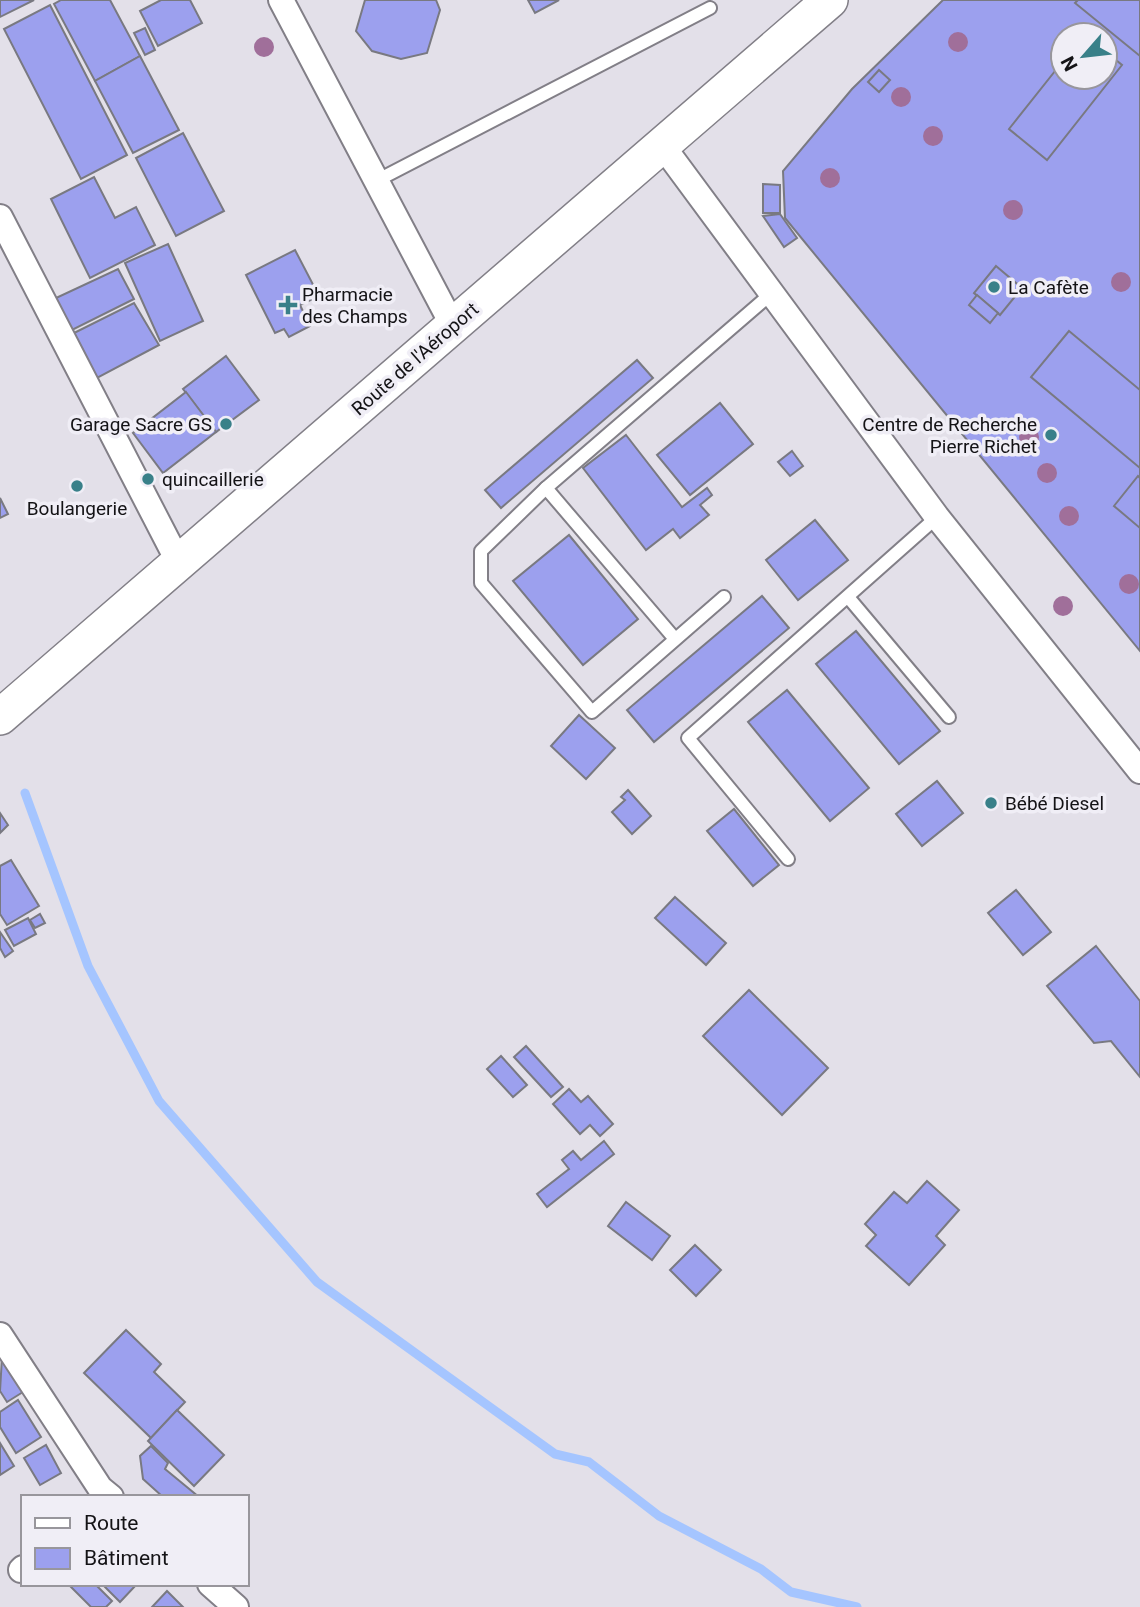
<svg xmlns="http://www.w3.org/2000/svg" width="1140" height="1607" font-family="Roboto,sans-serif">
<style>
.lines{fill:none;stroke-linecap:round;stroke-linejoin:round}
.stream{stroke:#a5c5ff;stroke-width:9}
.building{fill:#9ca0ee;stroke:#797981;stroke-width:2;fill-rule:evenodd}
.service-casing{stroke:#827f87;stroke-width:16}
.minor-casing{stroke:#827f87;stroke-width:28}
.secondary-casing{stroke:#827f87;stroke-width:38}
.service{stroke:#fff;stroke-width:12}
.minor{stroke:#fff;stroke-width:24}
.secondary{stroke:#fff;stroke-width:35}
.tree{fill:#a06f9a}
.poi-dot{fill:#398089;stroke:#f0eef6;stroke-width:2.5}
.labels{text-anchor:middle;dominant-baseline:central;stroke-width:7;stroke-linejoin:round;paint-order:stroke}
.poi-label{font-size:19px;fill:#141316;stroke:#f0eef6;text-anchor:start}
.street-label{font-size:19px;fill:#141316;stroke:#f0eef6}
</style>
<rect width="100%" height="100%" fill="#e3e0e9"/>
<g class="lines">
<path class="stream" d="M25,793l63,173 71,135 158,181 238,172 34,8 70,54 102,53 30,23 66,15"/>
</g>
<g class="building">
<path d="M0,0h34l-34,17z"/>
<path d="M61,0h49l30,56 -45,25 -41,-77z"/>
<path d="M161,0h29l12,23 -44,23 -18,-35z"/>
<path d="M365,0h71l4,10 -13,43 -26,6 -29,-8 -16,-20z"/>
<path d="M528,0h31l-24,13z"/>
<path d="M943,0h197v651l-355,-433 -2,-47 69,-82zM1063,35h42v42h-42z"/>
<path d="M1078,0h62v56l-65,-53z"/>
<path d="M50,5l77,150 -46,24 -77,-150z"/>
<path d="M145,28l10,22 -10,5 -11,-22z"/>
<path d="M1105,51l17,14 -75,95 -38,-31 54,-68v16h42z"/>
<path d="M140,56l39,74 -46,23 -38,-72z"/>
<path d="M879,70l11,10 -11,12 -11,-10z"/>
<path d="M183,133l41,78 -48,25 -40,-78z"/>
<path d="M94,177l21,41 21,-11 19,38 -65,33 -39,-79z"/>
<path d="M763,184l17,1v28h-17z"/>
<path d="M780,214l17,24 -13,9 -21,-31z"/>
<path d="M168,244l35,77 -43,20 -35,-78z"/>
<path d="M295,250l24,46 -19,9 10,21 -21,11 -5,-8 -9,4 -29,-58z"/>
<path d="M996,266l26,22 -22,27 -26,-22z"/>
<path d="M118,269l16,30 -62,31 -16,-32z"/>
<path d="M977,295l21,18 -8,10 -21,-18z"/>
<path d="M134,303l25,42 -62,33 -23,-45z"/>
<path d="M1069,331l71,59v78l-109,-91z"/>
<path d="M226,356l33,44 -43,32 -33,-43z"/>
<path d="M637,360l16,18 -152,130 -16,-18z"/>
<path d="M186,392l30,40 -53,41 -30,-40z"/>
<path d="M720,403l33,41 -63,51 -33,-40z"/>
<path d="M626,435l56,72 25,-19 5,7 -12,10 9,10 -29,23 -7,-9 -27,21 -63,-82z"/>
<path d="M792,451l11,15 -13,10 -12,-14z"/>
<path d="M1138,476l2,2v50l-26,-22z"/>
<path d="M0,498l8,16 -8,4z"/>
<path d="M815,520l33,40 -50,40 -32,-40z"/>
<path d="M569,535l69,84 -55,46 -70,-84z"/>
<path d="M762,596l27,32 -135,114 -27,-32z"/>
<path d="M856,631l84,100 -41,33 -83,-100z"/>
<path d="M787,690l82,98 -39,33 -82,-99z"/>
<path d="M579,715l36,33 -29,31 -35,-33z"/>
<path d="M937,781l26,32 -41,33 -26,-32z"/>
<path d="M628,790l23,26 -19,18 -20,-22 13,-12 -4,-3z"/>
<path d="M734,809l45,56 -26,21 -46,-55z"/>
<path d="M0,813l8,12 -8,8z"/>
<path d="M11,860l28,46 -32,19 -7,-11v-48z"/>
<path d="M1016,890l35,42 -28,23 -35,-42z"/>
<path d="M675,897l51,46 -20,22 -51,-47z"/>
<path d="M40,914l5,9 -10,5 -5,-8z"/>
<path d="M28,918l8,16 -22,12 -9,-16z"/>
<path d="M0,932l13,19 -8,6 -5,-9z"/>
<path d="M1096,946l44,55v76l-29,-36 -17,2 -47,-57z"/>
<path d="M749,990l79,78 -46,47 -79,-79z"/>
<path d="M526,1046l37,41 -12,10 -37,-40z"/>
<path d="M501,1056l26,29 -14,12 -26,-28z"/>
<path d="M569,1089l12,13 7,-6 25,28 -13,12 -10,-11 -10,9 -27,-30z"/>
<path d="M604,1141l10,13 -67,53 -10,-13 32,-25 -7,-9 11,-9 8,9z"/>
<path d="M927,1181l32,29 -23,26 9,9 -36,40 -43,-39 10,-11 -11,-11 29,-32 13,11z"/>
<path d="M626,1202l44,34 -18,24 -44,-34z"/>
<path d="M695,1245l26,25 -25,26 -26,-26z"/>
<path d="M126,1330l35,34 -7,8 31,30 -34,36 -67,-65z"/>
<path d="M2,1357l21,35 -16,10 -7,-11z"/>
<path d="M18,1400l23,37 -25,16 -16,-26v-15z"/>
<path d="M177,1410l47,45 -30,31 -46,-45z"/>
<path d="M0,1443l14,23 -14,9z"/>
<path d="M46,1445l15,28 -21,12 -16,-27z"/>
<path d="M151,1446l17,17 -3,6 34,28h-36l-20,-18 -3,-23z"/>
<path d="M68,1584h27l17,17 -6,6h-15z"/>
<path d="M102,1584h35l-17,18z"/>
<path d="M167,1591l16,16h-31z"/>
</g>
<g class="lines">
<g class="service-casing">
<g id="service">
<path d="M376,181l334,-173"/>
<path d="M546,488l129,151"/>
<path d="M724,597l-132,115 -111,-129v-32l65,-63 226,-195"/>
<path d="M848,597l101,120"/>
<path d="M788,859l-100,-121 249,-221"/>
</g>
</g>
<g class="minor-casing">
<g id="minor">
<path d="M281,0l172,326"/>
<path d="M662,145l275,372 203,254"/>
<path d="M0,217l179,346"/>
<path d="M0,1335l100,153 11,9"/>
<path d="M21,1570l2,-2"/>
<path d="M210,1584l26,23"/>
</g>
</g>
<g class="secondary-casing">
<path id="secondary" d="M0,717l830,-717"/>
</g>
<use href="#service" class="service"/>
<use href="#minor" class="minor"/>
<use href="#secondary" class="secondary"/>
</g>
<g class="tree">
<circle cx="958" cy="42" r="10"/>
<circle cx="264" cy="47" r="10"/>
<circle cx="901" cy="97" r="10"/>
<circle cx="933" cy="136" r="10"/>
<circle cx="830" cy="178" r="10"/>
<circle cx="1013" cy="210" r="10"/>
<circle cx="1121" cy="282" r="10"/>
<circle cx="1029" cy="437" r="10"/>
<circle cx="1047" cy="473" r="10"/>
<circle cx="1069" cy="516" r="10"/>
<circle cx="1129" cy="584" r="10"/>
<circle cx="1063" cy="606" r="10"/>
</g>
<g class="poi-dot">
<circle cx="994" cy="287" r="7"/>
<path d="M284.5 294.5h7v7h7v7h-7v7h-7v-7h-7v-7h7z"/>
<circle cx="226" cy="424" r="7"/>
<circle cx="1051" cy="435" r="7"/>
<circle cx="148" cy="479" r="7"/>
<circle cx="77" cy="486" r="7"/>
<circle cx="991" cy="803" r="7"/>
</g>
<g class="labels">
<g class="poi-label">
<text x="1008" y="287">La Cafète</text>
<text x="302" y="294">Pharmacie<tspan x="302" dy="22">des Champs</tspan></text>
<text x="212" y="424" text-anchor="end">Garage Sacre GS</text>
<text x="1037" y="424" text-anchor="end">Centre de Recherche<tspan x="1037" dy="22">Pierre Richet</tspan></text>
<text x="162" y="479">quincaillerie</text>
<text x="77" y="508" text-anchor="middle">Boulangerie</text>
<text x="1005" y="803">Bébé Diesel</text>
</g>
<g class="street-label">
<text transform="translate(415 359) rotate(-41)">Route de l'Aéroport</text>
</g>
</g>
<rect x="21" y="1495" width="228" height="91" fill="#f0eef6" stroke="#98969c" stroke-width="2"/>
<rect x="35" y="1518" width="35" height="10" fill="#ffffff" stroke="#98969c" stroke-width="2"/>
<text x="84" y="1530" font-size="21" fill="#141316">Route</text>
<rect x="35" y="1548" width="35" height="21" fill="#9ca0ee" stroke="#98969c" stroke-width="2"/>
<text x="84" y="1565" font-size="21" fill="#141316">Bâtiment</text>
<g transform="translate(1084 56) rotate(242)"><circle r="33" fill="#f0eef6" stroke="#98969c" stroke-width="2"/>
<path d="M0-5L12 26L0 18L-12 26Z" fill="#398089"/>
<text y="-10" font-size="19" font-weight="bold" text-anchor="middle" fill="#141316">N</text>
</g>
</svg>
